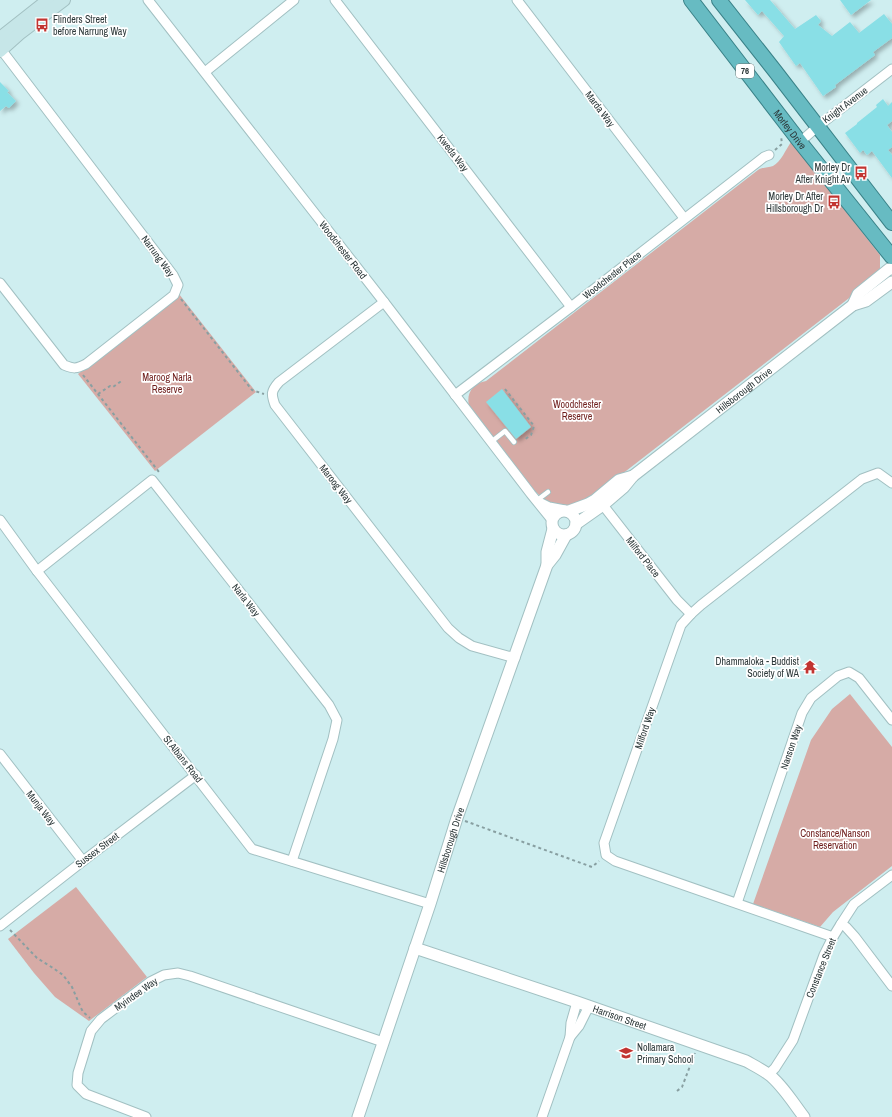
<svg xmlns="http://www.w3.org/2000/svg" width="892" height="1117" font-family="'Archivo Narrow',sans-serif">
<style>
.green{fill:#d6aba6}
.building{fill:#89dfe6;filter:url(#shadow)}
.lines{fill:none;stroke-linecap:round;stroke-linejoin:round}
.service-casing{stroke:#a2c0c2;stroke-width:6}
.minor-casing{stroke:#a2c0c2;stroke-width:11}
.tertiary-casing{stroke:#a2c0c2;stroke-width:13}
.secondary-casing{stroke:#a2c0c2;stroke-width:14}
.trunk-casing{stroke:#3a8288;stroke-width:16}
.path{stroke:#889fa1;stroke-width:2;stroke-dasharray:3 3;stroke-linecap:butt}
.service{stroke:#fff;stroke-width:4.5}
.minor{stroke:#fff;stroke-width:9}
.tertiary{stroke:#fff;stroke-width:11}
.secondary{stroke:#c6e6e8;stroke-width:12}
.trunk{stroke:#67bbc2;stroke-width:14}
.labels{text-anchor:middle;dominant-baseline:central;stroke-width:3.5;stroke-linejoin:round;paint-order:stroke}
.shield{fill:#fff;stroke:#6b7474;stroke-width:1}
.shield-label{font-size:9px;font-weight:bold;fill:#2c3839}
.poi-label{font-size:10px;fill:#2c3839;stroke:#fff;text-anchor:end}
.street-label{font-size:10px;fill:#2c3839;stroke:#fff}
.park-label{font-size:10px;fill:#6e1d1b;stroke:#fff}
</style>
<defs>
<filter id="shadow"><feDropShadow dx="3" dy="3" stdDeviation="2" flood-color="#0004"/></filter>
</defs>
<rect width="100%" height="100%" fill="#cfeef0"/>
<g class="green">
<path d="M791,142l89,113v16l-5,7 -289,224 -12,6 -27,-5 -16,-16 -62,-81c-3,-13 4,-23 17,-25l272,-211c5,-3 10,-2 15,-4 8,-4 13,-17 18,-24z"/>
<path d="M179,294l77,98 -101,79 -77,-97z"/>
<path d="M850,694l42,53v119l-59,46 -13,15 -67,-23 58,-164 21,-31z"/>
<path d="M76,887l71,90 -58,44 -34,-24 -21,-24 -26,-34z"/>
</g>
<g class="building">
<path d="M745,0h25l25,29 21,-14 5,6 -3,4 14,11 18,-14 9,11 25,-19 8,10v14l-19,14 2,3 -40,30 1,2 -13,9 -23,-33 -4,3 -17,-24 5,-6 -22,-25 -4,4z"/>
<path d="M840,0h31l-20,15z"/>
<path d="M0,82l9,9 -2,1 9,9 -7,7 -3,-2 -6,5z"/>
<path d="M883,99l5,7 4,-4v19l-5,4 5,7v15l-4,3 4,5v23l-20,-27 -5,4 -4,-5 -3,3 -15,-20 12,-9v-1l20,-16 -1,-2z"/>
<path d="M502,389l29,38 -15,12 -30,-37z"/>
</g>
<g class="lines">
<g class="service-casing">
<g id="service">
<path d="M491,442l14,-11 9,11"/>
<path d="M536,501l12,-9"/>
</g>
</g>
<g class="minor-casing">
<g id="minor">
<path d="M148,0l236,302 147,192 21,26"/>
<path d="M335,0l236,307"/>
<path d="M517,0l167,218"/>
<path d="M0,48l173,227 5,10 -4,10 -88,69c-10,5 -12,5 -22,1l-64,-82"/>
<path d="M205,72l89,-72"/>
<path d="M800,142l17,-15 75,-58"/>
<path d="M384,302l-105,80c-8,9 -8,12 -4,23l173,223 11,10 13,8 43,12"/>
<path d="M455,395l116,-88 193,-150 5,-2"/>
<path d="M599,500l78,100 14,14"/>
<path d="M539,502l10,5 16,3"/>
<path d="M0,520l37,51 215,278 178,55"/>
<path d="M37,571l115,-91 177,225 8,15 -4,19 -41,122"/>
<path d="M0,754l83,107"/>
<path d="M737,903l65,-190 9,-15 27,-22 11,-4 10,6 33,42"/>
<path d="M841,924l5,3 9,10 37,49"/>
<path d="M0,926l83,-65 113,-86"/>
<path d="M833,937l-218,-76 -9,-6 -2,-12 77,-218 10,-11 10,-9 161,-126 16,-6 14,10"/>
<path d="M570,1037l9,-11 10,-20"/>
<path d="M769,1074l6,-6 18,-28 31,-85 9,-18 8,-13 13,-20 38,-29"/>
<path d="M146,1117l-60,-23 -9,-9 1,-12 13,-42 10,-12 49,-37 14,-7 14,-2 12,3 193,66"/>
<path d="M542,1117l28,-80 1,-14 6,-21"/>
</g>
</g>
<g class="tertiary-casing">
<g id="tertiary">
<path d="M853,305l5,-11 31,-25h3"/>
<circle cx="564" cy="523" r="12"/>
<path d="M569,511l19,-7 7,-4 24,-20 14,-4"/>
<path id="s1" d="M576,524l27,-19 21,-18 9,-11 220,-171 13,-4 26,-19"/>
<path d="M547,565v-13l6,-23"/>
<path id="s2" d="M415,948l162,54 169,59c7,4 15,8 22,13 13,9 26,30 36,43"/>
<path id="s3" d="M358,1117l72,-213 27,-86 90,-253 8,-10 11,-20"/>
</g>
</g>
<g class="secondary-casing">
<g id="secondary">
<path d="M0,38l48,-38"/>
<path d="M0,51l19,-17 45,-34"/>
</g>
</g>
<g class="trunk-casing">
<g id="trunk">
<path id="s4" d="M691,0l109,142 92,115"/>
<path d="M719,0l56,71 117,152"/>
</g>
</g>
<g class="path">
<path d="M775,150l7,-6 -1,-8"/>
<path d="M181,299l71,91 12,4"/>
<path d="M83,375l76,97"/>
<path d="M505,389l29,37 -3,9 -7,5"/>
<path d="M98,394l12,-8 3,1 7,-5 1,2"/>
<path d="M465,821l127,46 7,-6"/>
<path d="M10,930l27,28 16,10 10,7 9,12 9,21 2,4 7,6"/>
<path d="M677,1091l5,-4 13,-34"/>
</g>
<use href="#service" class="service"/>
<use href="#minor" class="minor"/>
<use href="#tertiary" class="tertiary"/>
<use href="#secondary" class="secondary"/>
<use href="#trunk" class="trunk"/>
</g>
<defs>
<g id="bus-bare" transform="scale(1.08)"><path d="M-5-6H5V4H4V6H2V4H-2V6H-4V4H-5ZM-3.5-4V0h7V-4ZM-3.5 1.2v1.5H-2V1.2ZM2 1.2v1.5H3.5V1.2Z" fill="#c23431" stroke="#fff" stroke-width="2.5" paint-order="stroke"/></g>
<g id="temple-bare" transform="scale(1.08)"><path d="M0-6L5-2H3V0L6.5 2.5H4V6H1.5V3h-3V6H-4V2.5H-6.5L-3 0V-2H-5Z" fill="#c23431" stroke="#fff" stroke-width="2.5" paint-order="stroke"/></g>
<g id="school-bare" transform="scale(1.08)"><path d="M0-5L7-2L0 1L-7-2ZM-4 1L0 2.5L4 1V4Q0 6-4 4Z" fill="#c23431" stroke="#fff" stroke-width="2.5" paint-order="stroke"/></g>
</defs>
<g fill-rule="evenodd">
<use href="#bus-bare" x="42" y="25"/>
<use href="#bus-bare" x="861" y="173"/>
<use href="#bus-bare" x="834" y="202"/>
<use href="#temple-bare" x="810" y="667"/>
<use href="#school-bare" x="626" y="1053"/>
</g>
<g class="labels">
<rect class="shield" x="736" y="64" width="18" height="14" rx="3"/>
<g class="shield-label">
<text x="745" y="71">76</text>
</g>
<g class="poi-label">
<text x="53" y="19" text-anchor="start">Flinders Street<tspan x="53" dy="12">before Narrung Way</tspan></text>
<text x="850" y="167">Morley Dr<tspan x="850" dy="12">After Knight Av</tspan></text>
<text x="823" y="196">Morley Dr After<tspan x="823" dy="12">Hillsborough Dr</tspan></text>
<text x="799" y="661">Dhammaloka - Buddist<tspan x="799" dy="12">Society of WA</tspan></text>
<text x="637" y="1047" text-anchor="start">Nollamara<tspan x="637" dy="12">Primary School</tspan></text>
</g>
<g class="street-label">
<text transform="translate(845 105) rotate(-37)">Knight Avenue</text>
<text transform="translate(600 109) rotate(53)">Marda Way</text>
<text stroke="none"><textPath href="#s4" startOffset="163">Morley Drive</textPath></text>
<text transform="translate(453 153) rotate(52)">Kweda Way</text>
<text transform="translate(343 250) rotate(52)">Woodchester Road</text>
<text transform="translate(158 256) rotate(54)">Narrung Way</text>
<text transform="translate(612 275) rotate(-38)">Woodchester Place</text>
<text stroke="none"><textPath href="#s1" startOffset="215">Hillsborough Drive</textPath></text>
<text transform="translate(336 484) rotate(52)">Maroog Way</text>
<text transform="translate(643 557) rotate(52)">Milford Place</text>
<text transform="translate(246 600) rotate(52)">Narla Way</text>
<text transform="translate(645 728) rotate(-71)">Milford Way</text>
<text transform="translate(791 747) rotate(-71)">Nanson Way</text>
<text transform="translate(183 759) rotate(52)">St Albans Road</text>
<text transform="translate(41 808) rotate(52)">Munja Way</text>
<text stroke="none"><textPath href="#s3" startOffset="292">Hillsborough Drive</textPath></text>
<text transform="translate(97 850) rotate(-37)">Sussex Street</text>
<text transform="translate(821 968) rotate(-68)">Constance Street</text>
<text transform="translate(136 994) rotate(-35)">Myindee Way</text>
<text stroke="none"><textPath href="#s2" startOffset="216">Harrison Street</textPath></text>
</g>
<g class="park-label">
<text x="167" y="377">Maroog Narla<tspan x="167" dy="12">Reserve</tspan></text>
<text x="577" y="404">Woodchester<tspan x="577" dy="12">Reserve</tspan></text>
<text x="835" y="833">Constance/Nanson<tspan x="835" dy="12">Reservation</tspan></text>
</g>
</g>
</svg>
